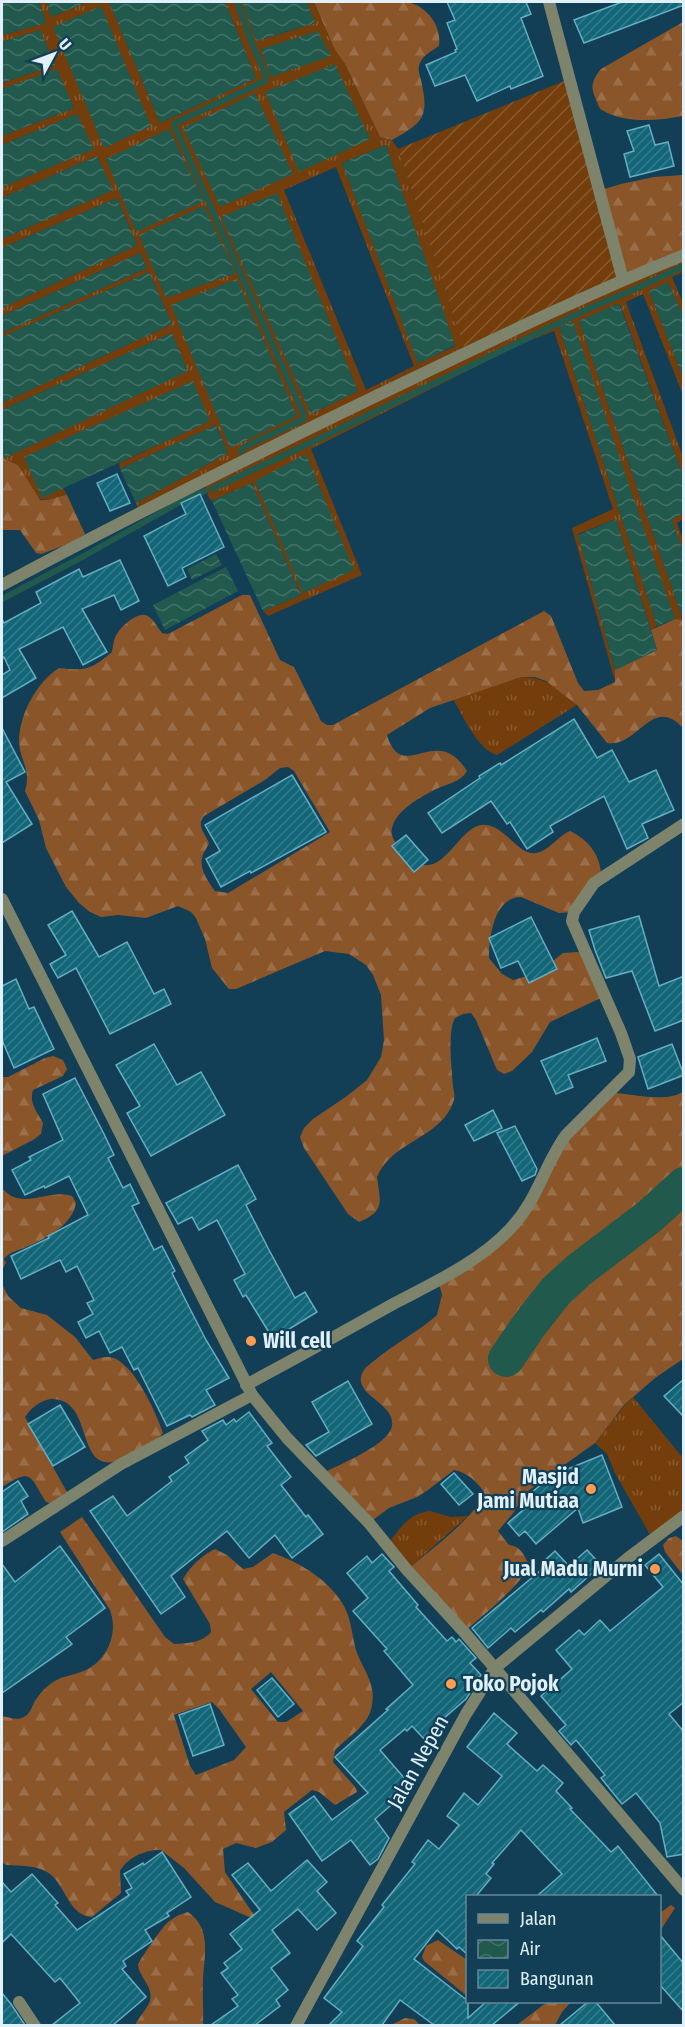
<svg xmlns="http://www.w3.org/2000/svg" width="685" height="2027" font-family="'Fira Sans Condensed',sans-serif">
<style>
.grass{fill:url(#grass-tufts);fill-rule:evenodd}
.forest{fill:url(#forest-firs);fill-rule:evenodd}
.garden{fill:url(#garden-furrows)}
.water{fill:url(#water-waves)}
.lines{fill:none;stroke-linecap:round;stroke-linejoin:round}
.stream{stroke:#22594d;stroke-width:6}
.river{stroke:#22594d;stroke-width:36}
.building{fill:url(#building-hatch);stroke:#65aec2;stroke-width:1.5}
.street{stroke:#7e836b;stroke-width:12}
.poi-dot{fill:#fc9d53;stroke:#123e56;stroke-width:2}
.labels{text-anchor:middle;dominant-baseline:central;stroke-width:4.5;stroke-linejoin:round;paint-order:stroke}
.poi-label{font-size:21px;font-weight:bold;fill:#e0f1fc;stroke:#123e56;text-anchor:start}
.street-label{font-size:21px;fill:#e0f1fc;stroke:#123e56}
</style>
<defs>
<pattern id="grass-tufts" width="24" height="20" patternUnits="userSpaceOnUse" patternTransform="scale(1.5)"><rect width="24" height="20" fill="#733d0c"/><path d="M3 7l-1-3M5 7V3M7 7l1-3M15 17l-1-3M17 17v-4M19 17l1-3" fill="none" stroke="#875a30"/></pattern>
<pattern id="forest-firs" width="22" height="20" patternUnits="userSpaceOnUse" patternTransform="scale(1.5)"><rect width="22" height="20" fill="#8b552a"/><path d="M5 1l3.5 6h-7zM16 11l3.5 6h-7z" fill="#9b6e4a"/></pattern>
<pattern id="garden-furrows" width="10" height="10" patternUnits="userSpaceOnUse" patternTransform="scale(1.5)"><rect width="10" height="10" fill="#733d0c"/><path d="M-1 1l2-2M0 10L10 0M9 11l2-2" fill="none" stroke="#875a30"/></pattern>
<pattern id="water-waves" width="16" height="10" patternUnits="userSpaceOnUse" patternTransform="scale(1.5)"><rect width="16" height="10" fill="#22594d"/><path d="M0 5q4-4 8 0t8 0" fill="none" stroke="#427168"/></pattern>
<pattern id="building-hatch" width="6" height="6" patternUnits="userSpaceOnUse" patternTransform="scale(1.5)"><rect width="6" height="6" fill="#126678"/><path d="M-1 1l2-2M0 6l6-6M5 7l2-2" fill="none" stroke="#347c8c"/></pattern>
</defs>
<rect width="100%" height="100%" fill="#123e56"/>
<g class="grass">
<path d="M39,2h8l4,15 36,-15h22l51,121 96,-45 -31,-76h17l15,39 58,-18 -8,-21h7l21,48 10,14 35,73 12,3 6,9 68,203 217,-97v17l-11,5 11,26v13l-15,-33 -19,8 34,86v18l-40,-101 -17,8 57,155v19l-63,-172 -41,17 104,299 -8,-1 -116,-292 98,299 -6,4 -35,-111 -38,15 37,136v11l-43,-153 41,-19 -59,-178 -33,13 -210,105 51,126 -94,41 -5,-5 38,-16 -49,-112 -40,18 -3,-3 -4,-12 -65,27 -4,-10 92,-50 -12,-28 -96,44 -1,-6 91,-42 -168,76 21,-9 4,7c-12,1 -18,8 -30,3l-19,-33 -16,-7v-6l2,5 168,-124 -170,77v-7l170,-79 -23,-52 -147,65v-4l145,-65 -7,-15 -138,63v-8l135,-63 -20,-47 -115,50v-9l110,-49 -15,-34 -95,42v-11l91,-38 -16,-35 -75,31v-9l72,-28 -17,-38 -55,19v-6l53,-18 -15,-35 -38,12v-7l44,-12zM386,145l69,201 -36,17 -77,-200zM336,167l78,199 -48,24 -82,-200zM276,193l82,198 -47,23z"/>
<path d="M683,513v6l-6,4 6,17v11l-12,-32z"/>
<path d="M521,677c27,0 36,12 56,28l-80,50c-19,-5 -34,-39 -44,-56z"/>
<path d="M633,1397l50,61v58l-27,21 -7,-4 -34,-60 -8,-19 -12,-11 29,-37z"/>
<path d="M430,1511l21,6 17,-1 -61,54 -20,-25c13,-16 20,-31 43,-34z"/>
</g>
<g class="forest">
<path d="M314,2c22,-1 43,0 65,0 9,0 19,-2 28,0 20,4 35,24 32,44 -6,4 -15,9 -18,15 -4,6 -2,12 0,19 8,36 4,42 -29,60l-12,-3 -35,-73 -10,-14z"/>
<path d="M683,22v94c-27,5 -59,8 -83,-7 -7,-18 -13,-23 1,-40z"/>
<path d="M683,175v80l-60,25 -22,-90 20,-6 33,-7z"/>
<path d="M2,458l16,7 22,35c10,1 17,-4 27,-5l18,39 -14,9 -30,11 -5,-1 -16,-23h-18z"/>
<path d="M242,595h8l30,65 14,7 27,54 6,4h6l211,-114 7,5 27,67 6,8 14,-1 17,-8v-12l42,-20 -6,-20 24,-11 8,1v108c-31,-34 -45,20 -76,15l-30,-38 -31,-24 -11,-4h-14l-91,31 -43,27c12,39 34,10 59,17 9,3 16,11 21,19 -6,11 -20,13 -31,18 -15,8 -40,21 -44,39 -2,8 3,14 8,20 41,51 56,-27 86,-23 20,2 33,31 50,28 13,-2 22,-17 34,-22 19,9 32,26 31,47l-27,34 -15,1 -38,-16c-27,0 -32,40 -32,61l13,16 11,6 25,-7 25,-20 15,-1 10,5 17,39 -55,26 -18,30 -20,19 -8,3 -7,-4 -21,-50 -5,-7 -8,1 -8,4c-8,14 -3,52 -2,69 1,4 2,9 1,13 -12,39 -62,40 -77,77 3,24 9,34 -18,45l-11,-8 -44,-66 -4,-11 4,-9 9,-9 34,-23 20,-16 14,-23 3,-17 -3,-45 -8,-20 -7,-10 -17,-11 -24,-3 -89,38h-7l-17,-21 -7,-29 -9,-21 -5,-6 -13,-6 -32,12 -28,-3 -17,2 -11,-5 -11,-9 -13,-16 -20,-39 -7,-28 -14,-29c7,-22 -6,-31 -6,-51 1,-27 18,-58 40,-72 28,3 31,2 53,-16 1,-4 1,-10 3,-14 3,-9 20,-25 30,-23 8,2 12,12 17,18l6,1zM288,767l6,4 36,61 -102,61 -13,-2c-6,-8 -16,-22 -13,-33 1,-6 5,-9 7,-15 -4,-9 -13,-18 -5,-27l61,-36 15,-12z"/>
<path d="M53,1056l10,4 4,9 -4,7 -30,14c-4,14 4,21 10,33l-2,11 -8,6 -31,16v-79h6l37,-19z"/>
<path d="M683,1092v267l-28,19 -31,27 -29,38 -67,48 -7,8 -7,13 -16,19 11,14c12,1 15,10 20,20 -8,21 -47,51 -65,67l-57,-62c17,-15 74,-57 77,-78 -7,-10 -17,-20 -30,-22l-26,20 -11,7 -28,11 -20,15 -48,-49c17,-9 68,-29 71,-48 4,-24 -44,-32 -28,-56 2,-3 7,-7 10,-9 20,-17 44,-29 63,-46l5,-20 -4,-15 74,-53 46,-82 58,-52c20,2 50,9 67,-1z"/>
<path d="M2,1188c20,24 46,0 70,8l4,7c-4,23 -31,36 -52,45 -7,3 -15,4 -20,11l2,4 -4,7z"/>
<path d="M2,1284l6,12 13,12 26,7 28,22 18,23c7,-2 15,-5 23,-1 20,10 40,53 47,74 -8,10 -20,15 -31,21 -8,4 -17,10 -27,8 -27,-5 -15,-64 -54,-63 -10,1 -20,9 -26,18l42,75 -17,11 -4,-1c-17,-27 -14,-34 -44,-15z"/>
<path d="M82,1517l83,120 9,7c14,-1 28,-1 37,-12l-1,-8 -27,-45c7,-12 19,-24 32,-30l12,6 16,14 10,-2 20,-14c28,10 58,28 72,55 7,14 7,30 12,45 7,18 19,31 15,52 -3,20 -24,32 -37,45l-2,12 23,26 1,4 -22,13 -16,-13 -7,-2 -28,22 2,18 -14,12 -16,6 -20,-5 -13,6 2,23 33,49 -43,-19 -31,-34 -23,-18c-16,-1 -34,8 -41,21l1,22 -29,24c-24,-1 -27,-35 -45,-45 -12,-7 -28,-6 -41,-7l-4,-3v-146c6,1 15,5 22,1 7,-3 8,-13 13,-19 4,-6 10,-12 16,-16 11,-7 24,-7 35,-13 21,-12 30,-37 22,-59l-50,-78zM271,1672l32,39 -17,11h-8l-27,-33zM212,1702l7,7 27,38 -12,13 -38,15 -6,-9 -16,-51z"/>
<path d="M676,1536l7,5v34l-18,-23 -2,-7 6,-7z"/>
<path d="M671,1905l4,3 -15,23v-18z"/>
<path d="M188,1912c23,16 17,42 15,66 -1,16 1,31 0,47h-68c4,-8 12,-16 15,-24 4,-14 -11,-24 -12,-36 0,-3 25,-39 29,-42 7,-6 13,-9 21,-11z"/>
<path d="M438,1940l29,20v36l-43,-35 -2,-4 4,-11z"/>
<path d="M547,2002h24l-9,10 -7,13h-38z"/>
<path d="M405,2018l9,1 6,6h-29z"/>
</g>
<path class="garden" d="M569,79l54,201 -157,73 -68,-204z"/>
<g class="water">
<path d="M2,2h37l7,21 -44,12z"/>
<path d="M47,2h40l-36,15z"/>
<path d="M109,2h116l31,76 -96,45z"/>
<path d="M242,2h65l8,21 -59,18z"/>
<path d="M101,6l50,120 -47,22 -51,-121z"/>
<path d="M40,30l15,35 -53,18v-41z"/>
<path d="M318,31l13,25 -60,21 -10,-28z"/>
<path d="M335,64l35,75 -71,33 -34,-80z"/>
<path d="M57,69l17,39 -72,28v-47z"/>
<path d="M255,93l38,81 -73,33 -37,-79z"/>
<path d="M77,114l17,35 -92,38v-42z"/>
<path d="M169,129l35,72 -68,31 -30,-73z"/>
<path d="M386,145l69,200 -37,19 -76,-201z"/>
<path d="M97,156l16,34 -111,49v-41z"/>
<path d="M277,193l81,198 -47,23 -90,-197z"/>
<path d="M117,198l20,47 -135,63v-60z"/>
<path d="M204,206l32,67 -70,25 -27,-63z"/>
<path d="M140,253l7,15 -145,65v-17z"/>
<path d="M149,272l23,52 -170,79v-66z"/>
<path d="M237,279l60,137 -67,32 -59,-143z"/>
<path d="M668,282l15,34v61l-34,-86z"/>
<path d="M619,303l64,173v37l-11,7 11,31v69l-104,-299z"/>
<path d="M573,321l102,298 -18,7 -98,-299z"/>
<path d="M172,333l16,38 -183,87 -3,-6v-42z"/>
<path d="M193,381l17,40 -168,77 -18,-41z"/>
<path d="M216,425l12,28 -92,50 -16,-34z"/>
<path d="M306,454l48,116 -51,23 -48,-112z"/>
<path d="M252,483l49,112 -38,16 -51,-110z"/>
<path d="M616,519l41,131 -42,20 -37,-135z"/>
<path d="M216,554l6,11 -30,15 -5,-11z"/>
<path d="M226,567l12,24 -73,39 -12,-25z"/>
</g>
<g class="lines">
<g class="stream">
<path d="M237,2l14,39 15,35 -1,5 -90,42v4l129,288 -1,4 -5,3 -54,25 -3,5"/>
<path d="M212,489l111,-52 265,-128 45,-19 51,-24"/>
<path d="M2,599l82,-43 96,-54 25,-11"/>
</g>
<path class="river" d="M506,1359l24,-35 26,-33 23,-21 71,-54 34,-31"/>
</g>
<g class="building">
<path d="M447,2h79l5,12 -10,4 22,58 -32,13 -1,-3 -33,15 -12,-26 -30,11 -9,-21 30,-13 -1,-2 2,-1 -10,-26 8,-3z"/>
<path d="M622,2h62v3l-100,38 -10,-23z"/>
<path d="M649,125l6,20 13,-3 6,24 -44,11 -6,-23 10,-3 -7,-20z"/>
<path d="M117,474l13,29 -20,8 -13,-28z"/>
<path d="M200,494l24,53 -42,21 4,9 -18,9 -24,-50 42,-22 -5,-11z"/>
<path d="M120,560l19,41 -18,9 -7,-15 -32,14 25,43 -24,13 -20,-38 -44,22 17,29 -34,20v-23l8,-5 -6,-13 -2,2v-40l2,4 37,-20 -5,-11 43,-23 4,8z"/>
<path d="M574,719l23,39 15,-8 17,32 27,-12 18,40 -32,14 6,14 -21,11 -23,-53 -54,30 3,6 -26,17 -17,-27 -3,2 -16,-23 -49,32 -14,-20 52,-35 -1,-2 21,-13 1,2z"/>
<path d="M2,728l23,44 -19,10 26,42 -30,19z"/>
<path d="M292,775l34,57 -75,41 -1,-2 -29,16 -15,-28 14,-8 -15,-26z"/>
<path d="M406,835l22,25 -14,12 -22,-26z"/>
<path d="M72,911l27,46 28,-15 27,52 10,-5 7,15 -61,30 -34,-66 -18,10 -8,-14 16,-9 -18,-30z"/>
<path d="M639,916l20,70 25,-10v44l-29,11 -23,-60 -26,7 -11,-28 -6,-20z"/>
<path d="M531,917l26,52 -28,14 -11,-22 -17,7 -12,-30z"/>
<path d="M16,979l13,30 5,-2 20,42 -40,19 -12,-28v-54z"/>
<path d="M597,1038l9,23 -38,14 5,12 -17,7 -15,-33z"/>
<path d="M154,1044l23,41 24,-13 24,43 -74,41 -24,-43 13,-7 -24,-41z"/>
<path d="M672,1044l12,31 -36,14 -10,-32z"/>
<path d="M75,1078l29,56 10,21 -6,3 15,30 7,-4 9,19 -7,3 22,44 8,-4 13,25 -3,2 15,30 19,37 23,38 -23,12 9,15 -23,12 -2,-2 -23,11 -29,-58 -4,2 -12,-23 -12,6 -11,-22 -13,7 -8,-16 15,-8 -6,-11 7,-3 -17,-34 -11,6 -6,-12 -39,19 -10,-23 38,-18 -1,-2 40,-21 -19,-39 -24,12 -1,-2 -19,9 -13,-25 19,-10 -2,-3 34,-17 -20,-46z"/>
<path d="M493,1110l9,18 -28,13 -9,-16z"/>
<path d="M515,1126l22,43 -2,6 -13,6 -25,-48z"/>
<path d="M238,1165l18,34 -10,6 22,43 27,50 10,-6 12,20 -44,27 -27,-44 -3,2 -9,-17 11,-6 -28,-54 -18,10 -7,-13 -14,7 -12,-21z"/>
<path d="M684,1379v38l-20,-21z"/>
<path d="M348,1381l24,43 -56,32 -10,-11 23,-13 -17,-30z"/>
<path d="M60,1405l25,42 -32,19 -25,-42z"/>
<path d="M249,1412l23,31 -5,3 24,31 -10,8 25,32 2,-2 15,19 -31,24 -17,-23 -26,23 -22,-27 -56,45 14,21 -24,17 -71,-103 23,-15 14,20 45,-35 -3,-4 20,-14 -4,-6 23,-17 -6,-9 21,-11 3,5 8,-6 2,3z"/>
<path d="M602,1455l20,52 -39,16 -5,-15 -42,36 -11,-13 -6,5 -11,-13 29,-25 -5,-6 21,-17z"/>
<path d="M454,1473l19,21 -14,11 -18,-21z"/>
<path d="M18,1481l10,15 -7,5 7,13 -26,18v-40z"/>
<path d="M60,1546l45,62 -39,29 6,7 -70,49v-129l13,18z"/>
<path d="M587,1550l14,15 -30,27 -2,-3 -26,23 -2,-2 -26,22 -4,-4 -23,20 -16,-20 75,-63 -4,-3 12,-11 14,15z"/>
<path d="M382,1554l12,13 -5,4 29,34 -2,2 31,34 5,-4 4,5 3,-3 17,19 -6,5 11,12 -10,12 2,1 -7,11 -31,27 2,3 -12,11 -13,-14 -5,5 -2,-2 -25,21 32,37 -37,32 14,19 -11,21 -8,6 -19,-25 -29,21 -33,-47 25,-18 18,24 36,-27 -33,-36 53,-47 -2,-1 27,-24 -29,-34 3,-2 -34,-38 15,-13 -21,-25 20,-17 5,7z"/>
<path d="M659,1554l25,31v117l-15,12 15,18v122l-17,3 -7,-34 -24,-30 -14,11 -21,-26 4,-3 -29,-35 -5,5 -12,-14 7,-6 -25,-29 31,-27 -16,-19 23,-20 5,5 16,-15 10,11 53,-44 -18,-22z"/>
<path d="M272,1678l22,26 -16,13 -21,-27z"/>
<path d="M210,1704l14,41 -31,11 -14,-41z"/>
<path d="M494,1713l23,20 -10,11 30,27 6,-6 20,18 -7,8 16,17 -2,1 41,43 7,-6 40,50h-121l25,-22 -41,-44 -29,33 2,1 -8,10 5,4 -15,18h-8v59l-9,-8 -2,2 -20,-19 -23,29 54,42v17l19,-17h34l-29,24h-58l-34,-25 -18,25h-53l13,-13 -18,-14 39,-52 -6,-5 27,-34 -2,-2 33,-41 -3,-2 16,-22 11,9 20,-24 -12,-9 17,-23 14,12 24,-29 -35,-29z"/>
<path d="M162,1852l29,45 -24,16 2,3 -24,14 7,11 -29,20 3,5 -4,3 24,28 -33,28h-61l28,-22 -20,-25 -5,4 -44,-48 -9,9v-61l9,10 21,-18 26,29 -3,2 22,25 52,-35 -3,-4 6,-3 -8,-14 19,-11 1,2z"/>
<path d="M307,1860l20,22 -10,9 19,22 -19,17 -19,-21 -26,21 18,23 -19,15 17,22 -12,10 4,6 -25,19h-44l27,-19 -6,-7 6,-4 -17,-22 7,-5 -4,-5 18,-14 -12,-15 30,-24 -28,-35 16,-12 23,28z"/>
<path d="M660,1935l24,29v48l-24,-27z"/>
<path d="M2,1993l9,11 14,21h-23z"/>
<path d="M589,2001h6l20,24h-55z"/>
</g>
<g class="lines">
<g class="street">
<path d="M549,2l74,278"/>
<path d="M2,585c121,-65 244,-126 368,-186 104,-50 207,-101 314,-144"/>
<path d="M2,899l250,496 35,43 82,85 38,47 57,62 220,258"/>
<path d="M246,1385c50,-27 99,-54 149,-82 40,-21 84,-41 115,-74 28,-29 34,-64 56,-94l63,-63 1,-13 -9,-26 -49,-112 2,-9 20,-29 90,-59"/>
<path d="M2,1541l119,-77 131,-69"/>
<path d="M19,2002l16,24"/>
<path d="M296,2026l170,-312 29,-46 133,-110 56,-42"/>
</g>
</g>
<g class="poi-dot">
<circle cx="251" cy="1341" r="6"/>
<circle cx="591" cy="1489" r="6"/>
<circle cx="655" cy="1569" r="6"/>
<circle cx="451" cy="1684" r="6"/>
</g>
<g class="labels">
<g class="poi-label">
<text x="263" y="1341">Will cell</text>
<text x="579" y="1477" text-anchor="end">Masjid<tspan x="579" dy="24">Jami Mutiaa</tspan></text>
<text x="643" y="1569" text-anchor="end">Jual Madu Murni</text>
<text x="463" y="1684">Toko Pojok</text>
</g>
<g class="street-label">
<text transform="translate(418 1762) rotate(-61)">Jalan Nepen</text>
</g>
</g>
<rect width="685" height="2027" fill="none" stroke="#e0f1fc" stroke-width="6"/>
<rect x="466" y="1895" width="195" height="108" fill="#123e56" stroke="#648698" stroke-width="1.5"/>
<rect x="478" y="1914" width="30" height="9" fill="#7e836b" stroke="#648698" stroke-width="1.5"/>
<text x="520" y="1925" font-size="18" fill="#e0f1fc">Jalan</text>
<rect x="478" y="1940" width="30" height="18" fill="url(#water-waves)" stroke="#648698" stroke-width="1.5"/>
<text x="520" y="1955" font-size="18" fill="#e0f1fc">Air</text>
<rect x="478" y="1970" width="30" height="18" fill="url(#building-hatch)" stroke="#648698" stroke-width="1.5"/>
<text x="520" y="1985" font-size="18" fill="#e0f1fc">Bangunan</text>
<g transform="translate(54 54) rotate(49)" stroke="#123e56" stroke-width="4.5" paint-order="stroke">
<path d="M0-4.5L10 22L0 15L-10 22Z" fill="#e0f1fc"/>
<text y="-9" font-size="16" font-weight="bold" text-anchor="middle" fill="#e0f1fc">U</text>
</g>
</svg>
